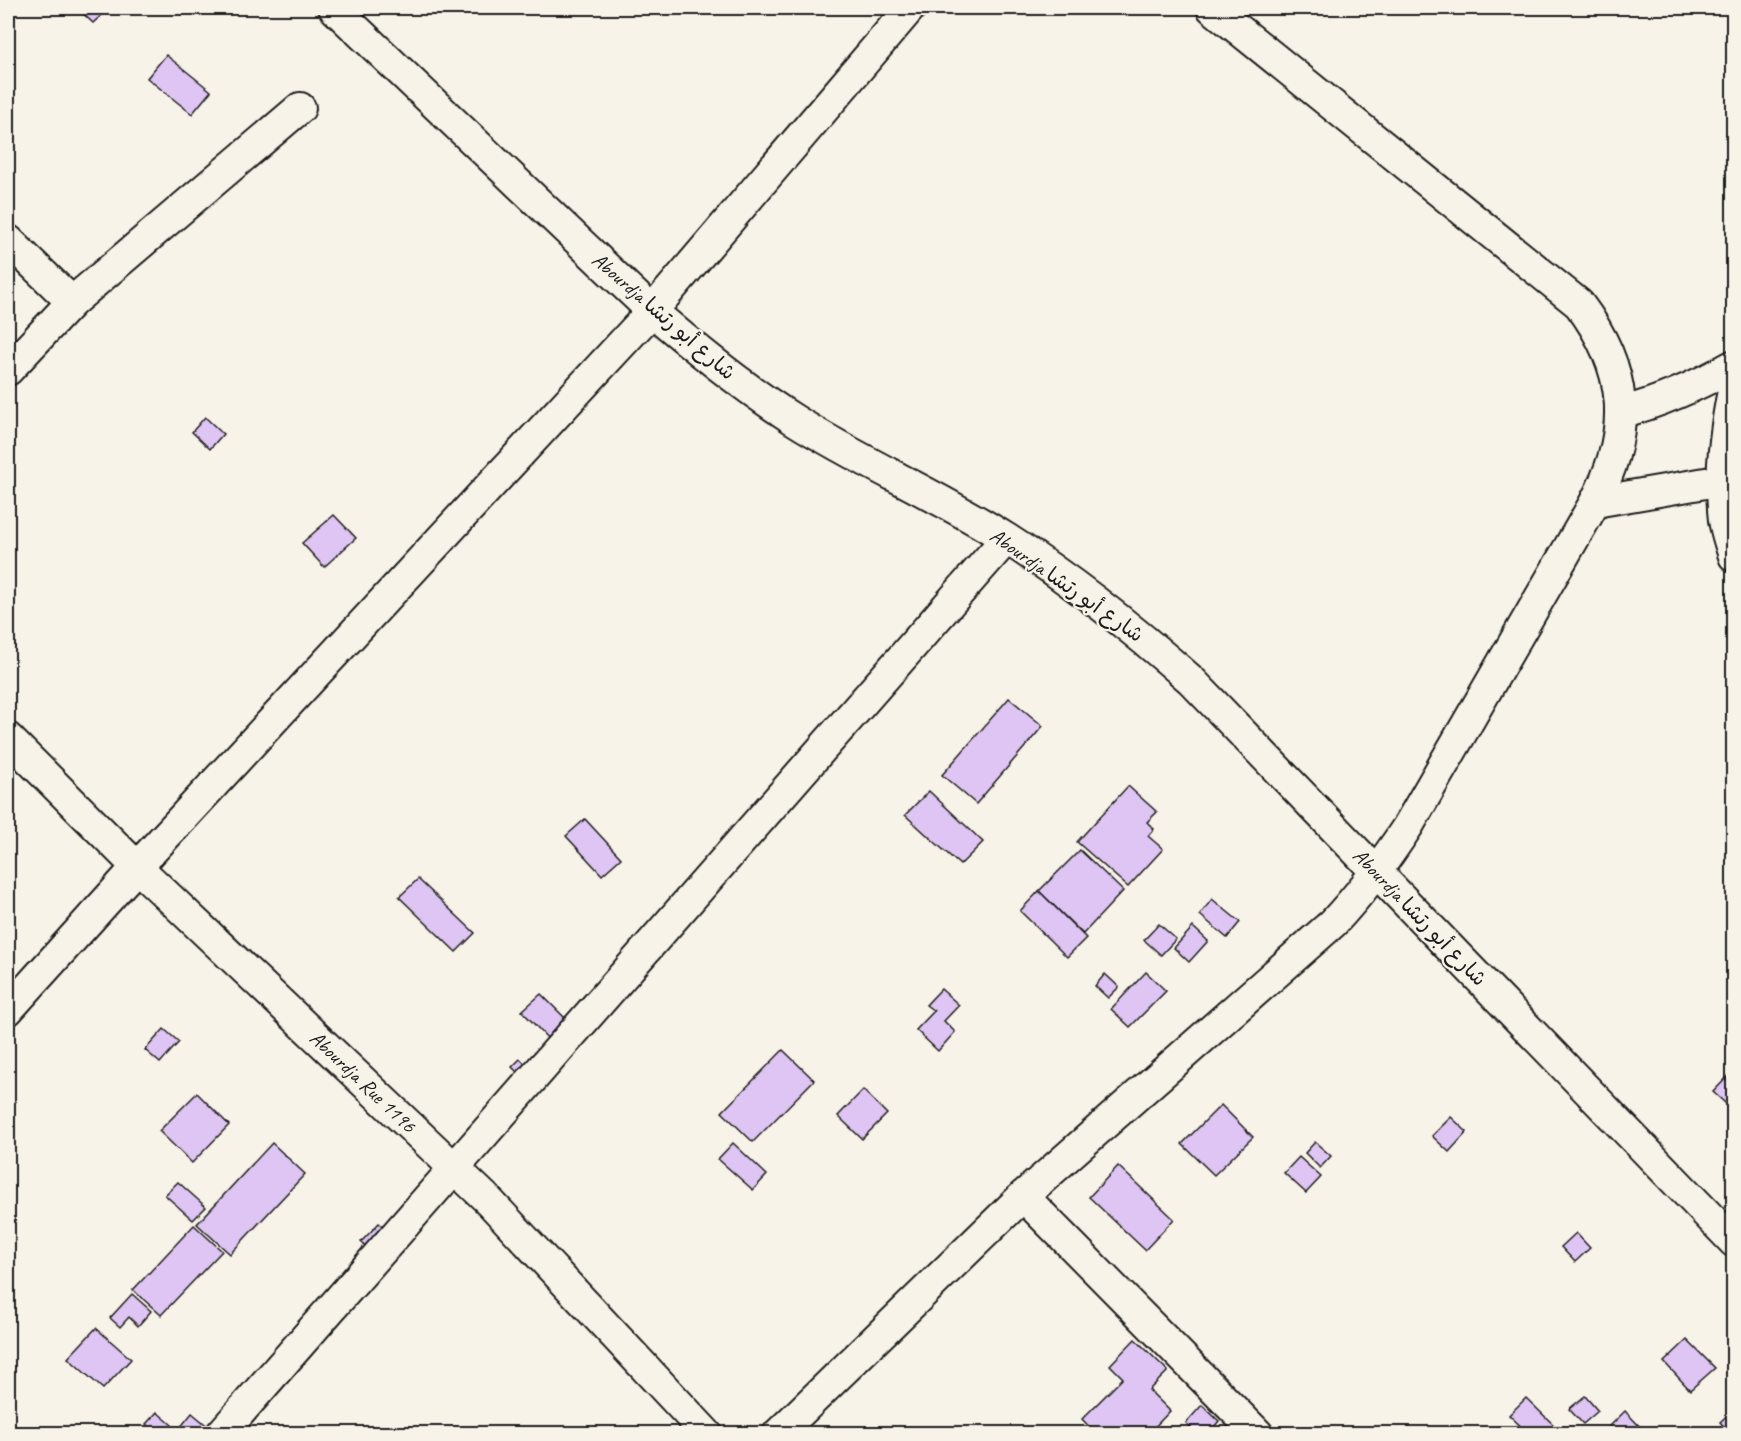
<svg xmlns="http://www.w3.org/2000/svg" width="1741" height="1441" font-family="Caveat,'Playpen Sans Arabic',sans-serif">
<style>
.building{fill:#dec5f4;stroke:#1c1c1c;stroke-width:1.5}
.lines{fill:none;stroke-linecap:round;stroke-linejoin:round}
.minor-casing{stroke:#1c1c1c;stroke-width:34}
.minor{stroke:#f7f3e8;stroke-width:30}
.labels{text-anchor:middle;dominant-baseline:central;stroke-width:4.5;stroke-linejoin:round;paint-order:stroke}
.street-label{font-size:21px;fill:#1c1c1c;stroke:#f7f3e8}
</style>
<rect width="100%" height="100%" fill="#f7f3e8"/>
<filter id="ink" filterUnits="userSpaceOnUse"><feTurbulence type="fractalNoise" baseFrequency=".0167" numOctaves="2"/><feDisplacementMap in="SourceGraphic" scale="12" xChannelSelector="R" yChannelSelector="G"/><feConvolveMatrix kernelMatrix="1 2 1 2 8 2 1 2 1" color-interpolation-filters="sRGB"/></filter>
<g filter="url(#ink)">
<g class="building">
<path d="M77,8h32l-16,15z"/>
<path d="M166,55l45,36 -19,23 -45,-36z"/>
<path d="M205,417l18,17 -13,15 -18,-17z"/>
<path d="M334,515l22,23 -32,29 -22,-24z"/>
<path d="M1009,698l34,28 -67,78 -34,-29z"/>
<path d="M1128,786l29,26 -10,10 7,7 -6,7 15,13 -35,38 -51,-45z"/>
<path d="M929,791l54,51 -23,23 -55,-50z"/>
<path d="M585,819l36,39 -19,17 -36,-39z"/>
<path d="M1080,850l43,41 -40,43 -44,-43z"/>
<path d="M418,879l57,54 -19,19 -57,-55z"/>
<path d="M1039,891l47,47 -19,19 -47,-46z"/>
<path d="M1212,899l28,23 -13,16 -27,-23z"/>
<path d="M1159,924l17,15 -15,16 -17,-15z"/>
<path d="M1193,927l15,14 -19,21 -15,-14z"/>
<path d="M1146,972l20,19 -36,36 -19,-18z"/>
<path d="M1105,974l14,13 -11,11 -13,-12z"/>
<path d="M941,989l18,16 -15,16 11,11 -17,19 -22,-21 18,-19 -8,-6z"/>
<path d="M541,994l29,29 -20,18 -28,-30z"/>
<path d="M164,1029l15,13 -19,21 -15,-13z"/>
<path d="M783,1050l31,30 -61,62 -31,-30z"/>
<path d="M520,1059l11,10 -8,9 -11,-11z"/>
<path d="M1734,1070v41l-21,-19z"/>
<path d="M863,1090l24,24 -25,25 -24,-23z"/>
<path d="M197,1093l32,32 -37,38 -33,-32z"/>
<path d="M1221,1105l32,32 -39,38 -32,-31z"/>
<path d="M1451,1117l16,15 -18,20 -17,-16z"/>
<path d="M1315,1142l16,14 -11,12 -15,-15z"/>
<path d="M272,1143l33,31 -75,80 -33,-30z"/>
<path d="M733,1143l34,32 -14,15 -35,-31z"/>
<path d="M1299,1157l22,20 -15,16 -22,-20z"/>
<path d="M1118,1166l56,53 -29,31 -56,-53z"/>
<path d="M178,1182l28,25 -13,13 -28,-25z"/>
<path d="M379,1223l13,11 -18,20 -13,-12z"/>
<path d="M194,1225l28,26 -61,64 -28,-25z"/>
<path d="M1576,1233l14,15 -15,14 -14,-15z"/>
<path d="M132,1294l19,17 -13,15 -9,-9 -9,10 -10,-9z"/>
<path d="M96,1328l35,31 -28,30 -35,-31z"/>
<path d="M1135,1339l33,32 -19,19 21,21 -22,23h-30l-5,-5 -4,5h-13l-14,-15 41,-41 -13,-13z"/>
<path d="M1687,1340l28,28 -25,22 -26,-28z"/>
<path d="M1585,1396l13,15 -15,13 -14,-15z"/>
<path d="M1526,1398l37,36h-34l-20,-19z"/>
<path d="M1202,1405l17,16 -11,13h-10l-12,-11z"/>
<path d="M1734,1409v25h-3l-11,-12z"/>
<path d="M1625,1411l22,23h-45z"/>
<path d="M157,1412l15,13 -8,9h-7l-11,-10z"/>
<path d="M192,1413l18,15 -5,6h-30z"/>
</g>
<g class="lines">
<g class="minor-casing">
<g id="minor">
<path d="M334,8l318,303c45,39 91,76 141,108 69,44 145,76 214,120 66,42 126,90 184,141l543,562"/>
<path d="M8,240l64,62"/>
<path d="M8,370l64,-68 228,-194"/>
<path d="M1734,386c-9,43 -15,90 -10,134 2,12 6,24 10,36"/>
<path d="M1620,413c41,-11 77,-27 114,-48"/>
<path d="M1595,502l128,-22"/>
<path id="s1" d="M8,738l129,129 352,334 218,233"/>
<path d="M8,1010l129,-143 515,-556 258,-303"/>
<path d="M1023,1196l235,238"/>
<path d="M221,1434l785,-895"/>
<path d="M778,1434l245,-238 310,-273c28,-30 52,-62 75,-97l187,-324c38,-72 33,-133 -16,-198l-367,-296"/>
</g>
</g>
<use href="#minor" class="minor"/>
</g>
</g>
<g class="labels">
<g class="street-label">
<text transform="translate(664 316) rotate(41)">Abourdja شارع أبو رتشا</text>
<text transform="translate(1067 585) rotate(35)">Abourdja شارع أبو رتشا</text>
<text transform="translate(1420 917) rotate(46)">Abourdja شارع أبو رتشا</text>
<text stroke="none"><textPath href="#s1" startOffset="494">Abourdja Rue 1196</textPath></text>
</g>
</g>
<rect width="1741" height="1441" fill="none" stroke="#f7f3e8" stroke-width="30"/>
<rect x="15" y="15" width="1711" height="1411" fill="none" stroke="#1c1c1c" stroke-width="2" filter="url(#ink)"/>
</svg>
